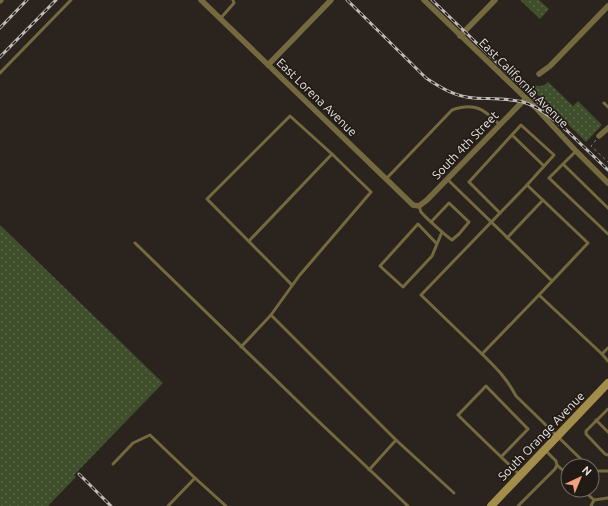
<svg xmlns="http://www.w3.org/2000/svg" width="608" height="506" font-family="Ubuntu,sans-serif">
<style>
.green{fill:url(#green-dots)}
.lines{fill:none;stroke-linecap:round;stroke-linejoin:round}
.path{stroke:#837d78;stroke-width:1;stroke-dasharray:3 3;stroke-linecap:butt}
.lane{stroke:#75693f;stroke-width:3}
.street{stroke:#75693f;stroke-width:5.5}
.secondary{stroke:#a28e4a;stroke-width:8}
.rail-casing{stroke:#c1bbb8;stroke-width:3}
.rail{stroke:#211a15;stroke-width:1.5;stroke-dasharray:4.5;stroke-linecap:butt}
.labels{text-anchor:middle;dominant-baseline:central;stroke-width:3.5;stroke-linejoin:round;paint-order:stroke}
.street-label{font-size:12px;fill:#e9e4e1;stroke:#211a15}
</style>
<defs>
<pattern id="green-dots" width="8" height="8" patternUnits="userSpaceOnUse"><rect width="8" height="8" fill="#3f4f2c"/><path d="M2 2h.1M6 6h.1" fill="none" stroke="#5b684a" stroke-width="1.8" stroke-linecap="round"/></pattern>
</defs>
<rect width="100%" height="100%" fill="#2b241e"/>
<g class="green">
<path d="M520,0h19l10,9 -9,10z"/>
<path d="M548,82l25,24 5,-5 24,24 -16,17 -55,-54 3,-3c6,2 10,1 14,-3z"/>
<path d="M0,225l163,158 -89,92 2,2 -28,29h-48z"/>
</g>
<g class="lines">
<path class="path" d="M596,140l-5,6 17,16"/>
<g class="lane">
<path d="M220,19l14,-16 -1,-3"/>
<path d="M0,73l71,-73"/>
<path d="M604,103l4,4"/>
<path d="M512,135l32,31"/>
<path d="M576,151l-27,27 59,56"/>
<path d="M563,164l45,44"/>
<path d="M386,179l66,-69c23,-8 32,-1 48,15"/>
<path d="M447,179l105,102"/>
<path d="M419,206c1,2 1,4 2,6 4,5 25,24 31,28l7,-6 10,-12 -20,-19 -18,19"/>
<path d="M500,213l-31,-31 52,-57 33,30 -27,30"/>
<path d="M507,238l36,-38"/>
<path d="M249,241l83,-87"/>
<path d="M135,243l180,175 93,88"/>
<path d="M437,244l-19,-20 -38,42 23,21 29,-31 10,-24"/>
<path d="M271,315l28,-39 72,-84 -39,-38 -42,-38 -83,83 85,86"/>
<path d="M241,347l30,-32 125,125 -27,30"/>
<path d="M608,348l-6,6 6,7"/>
<path d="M482,354l-61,-59 106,-110 61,58 -49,52"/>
<path d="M608,409l-22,22v3l19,20 3,1"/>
<path d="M596,420l12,12"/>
<path d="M396,440l58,53"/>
<path d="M501,457l27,-28 -42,-43 -28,29c20,20 41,40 62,60"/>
<path d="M113,464l20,-21 17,-8 45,43"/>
<path d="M557,465l11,10"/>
<path d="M588,466l-72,-70c-10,-19 -20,-28 -34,-42l57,-59 63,59"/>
<path d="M592,469l2,2h14"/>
<path d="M583,490l11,10 14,-2"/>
<path d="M168,506l27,-28 31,28"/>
<path d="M518,506l37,-37 2,-4 -1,-4 -11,-11"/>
<path d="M591,506l3,-6"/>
</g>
<g class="street">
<path d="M201,0l212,205 6,1 8,-6 95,-98 4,-3"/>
<path d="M424,0l111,107 41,44 32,32"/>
<path d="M0,1l1,-1"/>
<path d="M460,36l35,-36"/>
<path d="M268,65l63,-65"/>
<path d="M539,74l11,-8 58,-60"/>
<path d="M599,136l9,-8"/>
</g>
<path class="secondary" d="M491,506l117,-123"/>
<g class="rail-casing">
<g id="rail">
<path d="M347,0l79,78c15,10 30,19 48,20 16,1 33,0 49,4 17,5 30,17 43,28"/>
<path d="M432,0l113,109"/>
<path d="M0,28l27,-28"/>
<path d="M0,57l56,-57"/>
<path d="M563,127l45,43"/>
<path d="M79,474l32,32"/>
</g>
</g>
<use href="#rail" class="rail"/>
</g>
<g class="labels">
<g class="street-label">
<text transform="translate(524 83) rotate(45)">East California Avenue</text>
<text transform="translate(317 97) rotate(44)">East Lorena Avenue</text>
<text transform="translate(465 145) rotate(-46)">South 4th Street</text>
<text transform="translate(541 436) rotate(-46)">South Orange Avenue</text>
</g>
</g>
<g transform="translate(580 478) rotate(44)"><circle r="19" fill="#211a15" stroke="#716b67"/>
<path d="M0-3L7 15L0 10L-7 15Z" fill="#f1a17d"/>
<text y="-6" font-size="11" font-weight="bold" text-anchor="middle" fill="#e9e4e1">N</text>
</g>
</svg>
